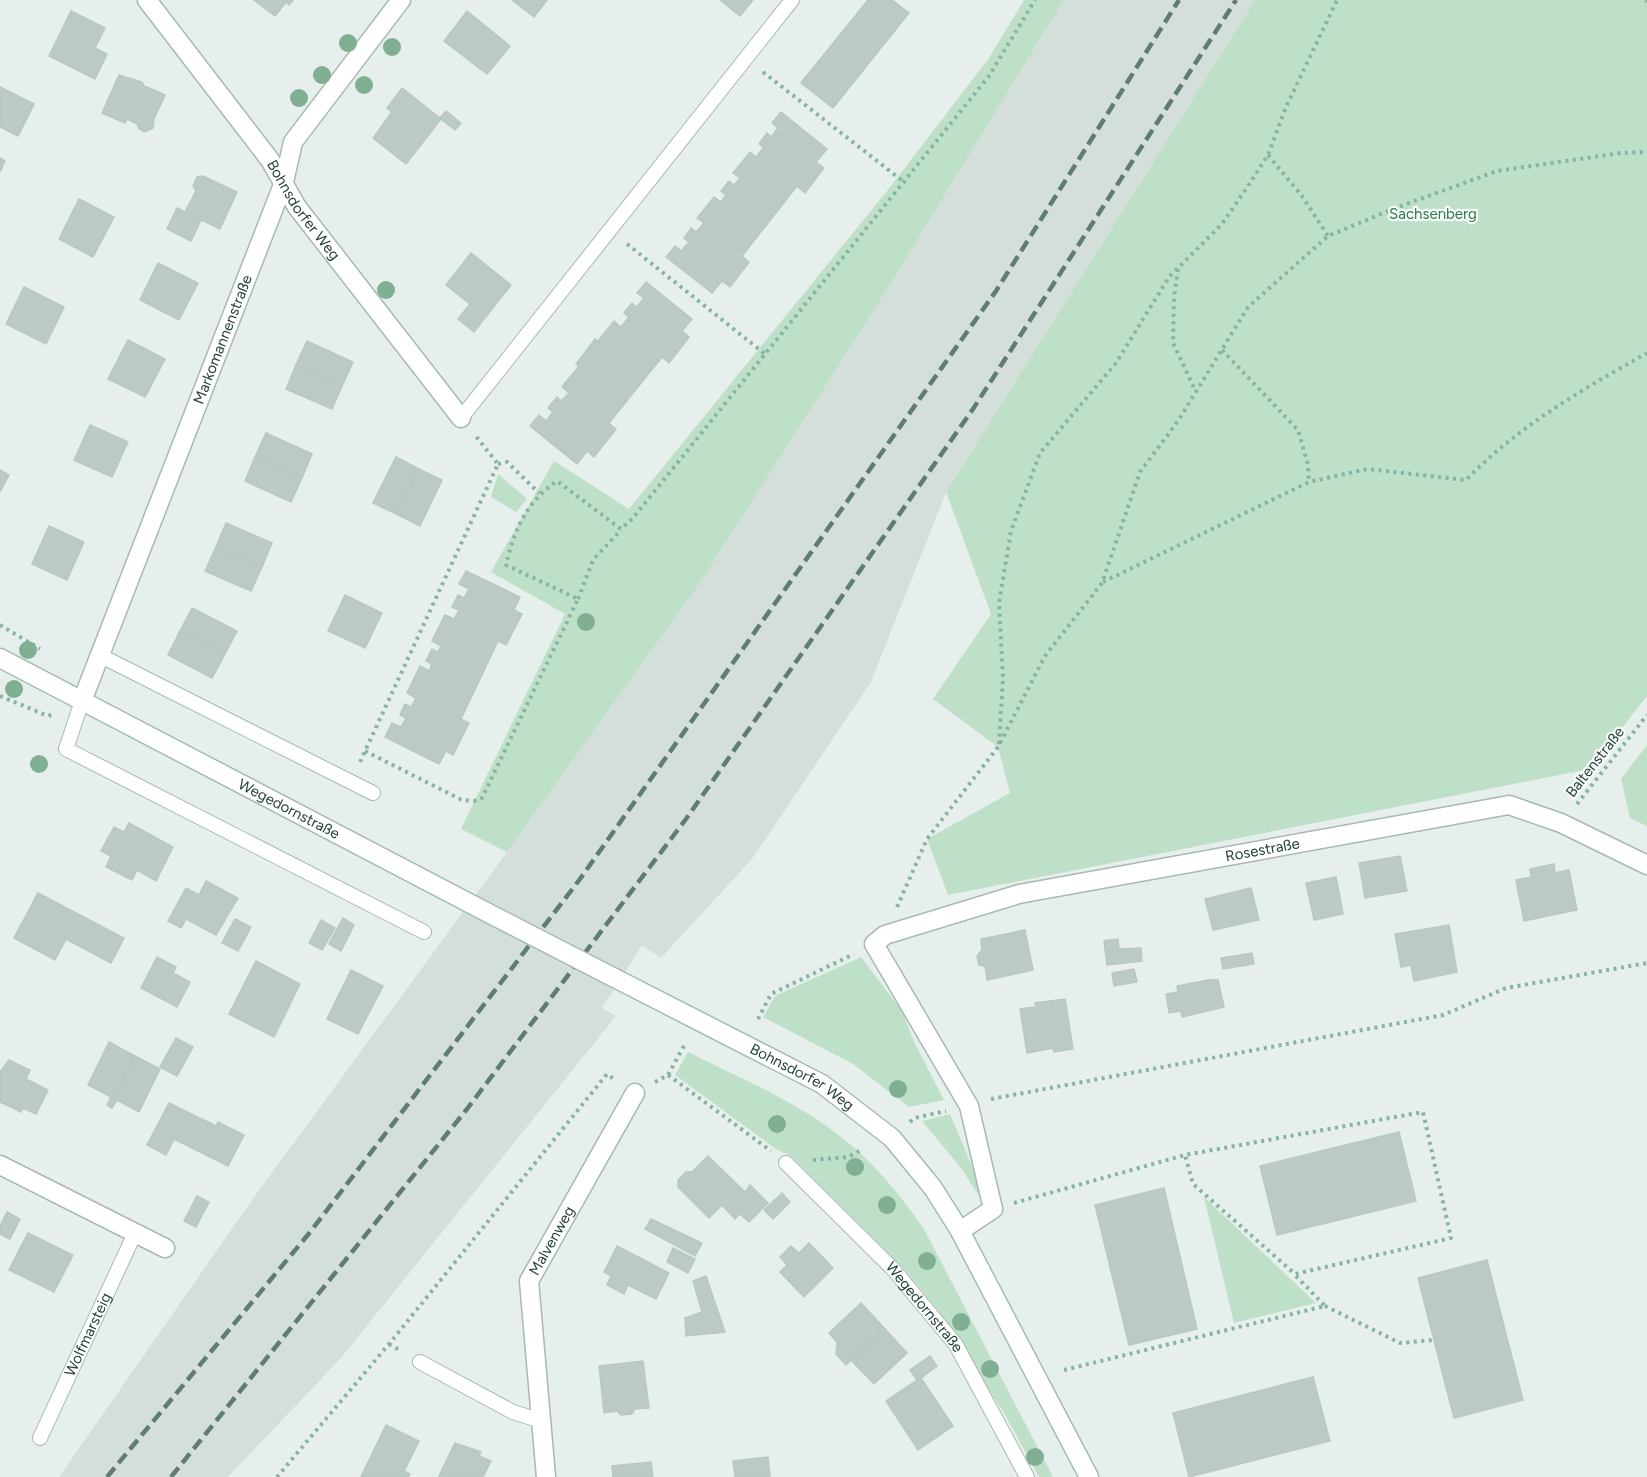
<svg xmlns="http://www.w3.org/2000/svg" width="1647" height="1477" font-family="Figtree,sans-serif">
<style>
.built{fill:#d4dfda}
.green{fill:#bfe0c8}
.building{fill:#bbcac4;stroke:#b8c9c2;stroke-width:1.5}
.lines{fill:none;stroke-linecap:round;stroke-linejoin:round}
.lane-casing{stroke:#a8b8b2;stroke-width:16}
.street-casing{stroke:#a8b8b2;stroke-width:21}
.secondary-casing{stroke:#a4bbb3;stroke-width:21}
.path{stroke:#86b3a5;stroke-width:4;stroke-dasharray:3 4.5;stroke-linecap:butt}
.lane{stroke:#fff;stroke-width:14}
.street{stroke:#fff;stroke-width:18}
.secondary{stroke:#fff;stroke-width:18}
.rail{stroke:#5f7d75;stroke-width:4.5;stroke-dasharray:12 6;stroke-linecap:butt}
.secondary-bridge-casing{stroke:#a4bbb3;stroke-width:21;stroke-linecap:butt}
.secondary-bridge{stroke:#fff;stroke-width:18}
.tree{fill:#80af93}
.labels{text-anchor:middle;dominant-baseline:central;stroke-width:4.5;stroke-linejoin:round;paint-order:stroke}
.street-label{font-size:15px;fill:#24423a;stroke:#f7fbf9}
.park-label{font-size:15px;fill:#2d7a4b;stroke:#f7fbf9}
</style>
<rect width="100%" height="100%" fill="#e6efeb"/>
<path class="built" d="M1064,0h191l-309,492 -75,190 -119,177 -91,99 -19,-13 -40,63 14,8 -275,342 -113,119h-169l193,-277 255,-348 193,-269 188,-295z"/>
<g class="green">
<path d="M1024,0h40l-176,288 -188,295 -193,269 -46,-23 104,-215 -74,-42 63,-111 75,48 258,-318 102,-133z"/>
<path d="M1255,0h392v696l-57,73 -642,126 -21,-56 83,-46 -12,-46 -65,-48 58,-85 -45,-122z"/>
<path d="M498,474l29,25 -11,13 -25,-15z"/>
<path d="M1647,745v81l-17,-8 -9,-39z"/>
<path d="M861,957l41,54 12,31 30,58 -35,7 -56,-43 -90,-47 12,-21z"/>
<path d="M688,1052c51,26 108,49 153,85 33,25 59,58 83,92l129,248h-14l-35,-64 -68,-105 -31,-38 -114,-114 -15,-7 -101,-74z"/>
<path d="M950,1114l24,57 6,26 -19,-29 -39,-47z"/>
<path d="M1204,1197l112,106 -82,20z"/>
</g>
<g class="building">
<path d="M254,0h39l-4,5 -3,-3 -11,14z"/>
<path d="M512,0h35l-13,17z"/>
<path d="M720,0h33l-13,16z"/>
<path d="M868,0h24l17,13 -76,95 -32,-25z"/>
<path d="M71,11l34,17 -10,20 12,6 -12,25 -46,-23z"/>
<path d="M467,11l43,35 -23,28 -43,-33z"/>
<path d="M119,75l23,7 2,4 21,9 -11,24 -1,9 -8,4 -6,-3 -2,-5 -10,-5 -2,4 -23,-10z"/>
<path d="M0,87l34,17 -16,32 -18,-9z"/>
<path d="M402,88l38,30 6,-7 15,12 -6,7 -14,-11 -35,45 -33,-26 19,-26 -5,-4z"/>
<path d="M781,112l46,37 -11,13 8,6 -19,25 -8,-7 -55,70 7,6 -19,25 -8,-6 -10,12 -46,-36 9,-11 6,5 8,-9 -5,-4 7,-10 5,4 8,-9 -7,-5 17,-21 7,5 5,-7 -5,-4 8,-10 5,4 6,-7 -7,-5 17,-21 6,5 8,-10 -5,-3 8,-11 4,4 7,-9 -6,-5z"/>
<path d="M0,158l5,3 -5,11z"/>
<path d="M203,176l34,16 -17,37 -35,-17 11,-21 -3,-5 4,-9z"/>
<path d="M79,199l35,18 -21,40 -34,-18z"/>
<path d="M177,208l24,12 -10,21 -24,-12z"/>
<path d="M471,253l40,32 -37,47 -16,-13 12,-15 -24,-19z"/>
<path d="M158,263l40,20 -19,37 -39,-20z"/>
<path d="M646,282l46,37 -10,12 7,6 -20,26 -7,-6 -53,66 7,6 -22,28 -7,-6 -10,13 -47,-38 9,-11 7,6 7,-9 -5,-4 9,-11 4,4 8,-8 -7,-6 17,-21 -3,-2 19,-25 3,2 16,-20 7,6 8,-10 -5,-4 8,-10 5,4 7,-9 -7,-5z"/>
<path d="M24,287l40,20 -18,37 -40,-20z"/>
<path d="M128,340l37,19 -20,38 -37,-18z"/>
<path d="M307,341l46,21 -11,24 -46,-21z"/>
<path d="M296,365l46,21 -10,23 -46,-20z"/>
<path d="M90,425l38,17 -16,35 -38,-17z"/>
<path d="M266,433l46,21 -10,24 -47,-21z"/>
<path d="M255,457l47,21 -11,24 -46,-21z"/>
<path d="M396,457l23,12 -23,45 -23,-11z"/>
<path d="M419,469l23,11 -22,46 -24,-12z"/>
<path d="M0,470l9,5 -9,17z"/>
<path d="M226,523l46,20 -10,24 -46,-20z"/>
<path d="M49,526l35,16 -17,38 -35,-16z"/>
<path d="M216,547l46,20 -11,24 -46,-20z"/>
<path d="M466,571l54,26 -6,13 8,4 -16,31 -8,-4 -37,78 8,4 -16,32 -7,-4 -7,13 -54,-27 7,-14 9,4 5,-9 -6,-3 5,-11 6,3 5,-9 -9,-5 13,-27 9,5 3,-7 -6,-3 6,-12 6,3 3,-6 -9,-5 13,-26 9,4 5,-9 -7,-3 6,-12 6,3 5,-9 -10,-5z"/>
<path d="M345,595l37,18 -17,35 -37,-17z"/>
<path d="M192,608l45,23 -12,23 -45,-23z"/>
<path d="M180,631l45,23 -13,24 -44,-23z"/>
<path d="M129,823l44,24 -17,34 -19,-11 -5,10 -26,-13 5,-11 -10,-5 13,-24 10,5z"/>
<path d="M1400,856l7,35 -42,7 -6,-35z"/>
<path d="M1554,864l1,9 14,-3 8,40 -53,11 -8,-41 15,-3 -1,-8z"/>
<path d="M1336,877l7,37 -29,6 -8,-37z"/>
<path d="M206,881l32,17 -22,37 -30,-16 -5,9 -13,-7 18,-33 13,7z"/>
<path d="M1251,888l8,32 -46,10 -8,-31z"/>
<path d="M38,893l86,45 -13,25 -45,-24 -11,21 -41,-22z"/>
<path d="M343,918l11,7 -13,26 -12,-7z"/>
<path d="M235,919l16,8 -13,24 -16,-8z"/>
<path d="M321,920l14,8 -13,22 -13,-7z"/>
<path d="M1449,925l8,47 -43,9 -3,-16 -10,2 -6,-33z"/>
<path d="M1025,930l8,40 -46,10 -2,-14 -6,-1 -2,-9 5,-6 -1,-11z"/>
<path d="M1118,939l1,10 22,-1 1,13 -35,4 -3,-24z"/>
<path d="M1252,953l2,11 -31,5 -2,-11z"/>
<path d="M157,957l19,10 -3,6 17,9 -13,25 -36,-19z"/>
<path d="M256,961l44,23 -26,53 -45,-23z"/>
<path d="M1134,969l3,13 -23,4 -2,-13z"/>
<path d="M351,970l32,16 -25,48 -31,-15z"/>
<path d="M1208,980h10l6,27 -42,10 -1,-6 -12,2 -3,-19 12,-2 -1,-6z"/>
<path d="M1065,999l8,50 -19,3 -1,-4 -26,5 -7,-44 16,-2 -1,-4z"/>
<path d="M176,1038l17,9 -16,29 -17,-9z"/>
<path d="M109,1042l26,14 -25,51 -3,-2 4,-8 -23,-12z"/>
<path d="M135,1056l25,13 -21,43 -22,-12 -5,8 -2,-1z"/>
<path d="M9,1060l21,10 -4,9 22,11 -12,24 -13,-6 -2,4 -21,-10v-30z"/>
<path d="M169,1103l47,23 2,-4 26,13 -16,31 -54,-27 -8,16 -19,-10z"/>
<path d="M1399,1132l17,69 -139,34 -17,-69z"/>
<path d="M708,1156l37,36 5,-7 18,18 -19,19 -9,-8 -5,5 -13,-14 -13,13 -31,-31v-7l8,-8h6z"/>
<path d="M1164,1188l33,141 -68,16 -34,-140z"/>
<path d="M782,1193l8,9 -17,17 -9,-9z"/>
<path d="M197,1196l12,6 -13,25 -12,-6z"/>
<path d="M7,1212l13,7 -10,20 -10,-5v-8z"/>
<path d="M651,1219l51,24 -7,13 -50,-27z"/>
<path d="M28,1233l45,22 -19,37 -45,-22z"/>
<path d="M809,1243l24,25 -29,29 -24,-25 7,-7 -7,-8 11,-11 8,7z"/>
<path d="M617,1246l52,27 -13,26 -28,-14 -4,9 -17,-9 4,-9 -7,-4z"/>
<path d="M673,1248l22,11 -7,14 -21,-11z"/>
<path d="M1487,1260l36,140 -69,18 -36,-140z"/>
<path d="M706,1276l19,56 -39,4 -1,-18 17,-6 -9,-31z"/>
<path d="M861,1303l24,26 -39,36 -10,-11 1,-12 -8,-9z"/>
<path d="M885,1329l22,24 -33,31 -23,-24z"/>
<path d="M930,1356l7,10 -16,12 32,48 -35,24 -32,-49 31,-21 -7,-10z"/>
<path d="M643,1361l6,47 -14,1 -3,5 -11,1 -4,-4 -13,2 -5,-47z"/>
<path d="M1313,1377l17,64 -141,36 -16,-64z"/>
<path d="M386,1425l33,16 -15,30 6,3 -1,3h-48z"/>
<path d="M455,1443l26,9 -2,4 12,5 -8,16 -44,-1z"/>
<path d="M768,1457l2,20h-35l-2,-16z"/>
<path d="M651,1462l2,15h-40l-1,-11z"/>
</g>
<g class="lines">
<g class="lane-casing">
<g id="lane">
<path d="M461,418l331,-418"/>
<path d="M101,656l272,137"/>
<path d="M82,701l-16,48 358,183"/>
<path id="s1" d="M786,1163l107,106 63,76 71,132"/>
<path d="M420,1362l93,50 28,9"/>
<path id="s2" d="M40,1438l95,-205"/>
</g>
</g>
<g class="street-casing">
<g id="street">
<path id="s3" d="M147,0l123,160 27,47 164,211"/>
<path id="s4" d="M82,701l202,-519 9,-40 108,-142"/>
<path d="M0,1165l165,83"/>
<path id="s5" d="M960,1231l33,-22 -24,-103 -95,-162 11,-9 134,-41 490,-89 52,18 86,42"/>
<path id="s6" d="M546,1477l-17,-196 106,-188"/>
</g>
</g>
<g class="secondary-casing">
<g id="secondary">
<path id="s7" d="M0,658l494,258"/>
<path id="s8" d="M603,972l219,112 70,54 41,50 27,43 129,246"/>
</g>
</g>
<g class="path">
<path d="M1646,0l1,2"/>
<path d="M763,72l141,110"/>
<path d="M1268,155l34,41 26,40"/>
<path d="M627,244l138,110"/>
<path d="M1178,269l-4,29 -1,45 23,49"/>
<path d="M1222,350l76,80 10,35 1,17"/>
<path d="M498,464l9,-2 32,31"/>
<path d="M1103,582l206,-100 58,-13 99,11c51,-53 117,-91 181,-127"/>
<path d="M578,599l15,-39 28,-30"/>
<path d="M0,625l40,24"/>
<path d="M0,696l48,20 5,-2"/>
<path d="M999,744l4,-66 -4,-75 12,-72 29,-78 76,-90 53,-86 53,-53 26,-38 20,-31 18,-48 51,-107"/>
<path d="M365,751l97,49 12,1 8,-3 96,-199 -72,-34c8,-35 21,-64 51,-84l64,48 12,-11 356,-442 46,-76"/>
<path d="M360,762l138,-298 -23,-29"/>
<path d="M1577,804l70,-89"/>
<path d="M897,907l30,-68 71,-92 47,-91 57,-73 38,-111 38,-51 70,-114 80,-71 70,-29 99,-36 124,-18 26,-1"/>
<path d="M758,1019l13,-25 83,-40"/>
<path d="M668,1075l103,76"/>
<path d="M655,1082l13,-7 17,-31"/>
<path d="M991,1099l452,-84 63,-27 141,-25"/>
<path d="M910,1122l4,-4 32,-7"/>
<path d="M813,1160l35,-3 15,-8"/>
<path d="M1014,1203l171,-48 238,-43 28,126 -156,36 -102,-90 -8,-29"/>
<path d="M1325,1306l75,37 34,-3"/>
<path d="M389,1344l12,7"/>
<path d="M1064,1370l261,-64 -30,-31"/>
<path d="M277,1477l112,-133 218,-270 8,6"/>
</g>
<use href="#lane" class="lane"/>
<use href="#street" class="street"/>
<use href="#secondary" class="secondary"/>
<g class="rail">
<path d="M107,1477l204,-246 269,-352 416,-588 183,-291"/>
<path d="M171,1477l296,-368 219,-290 287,-410 263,-409"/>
</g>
<g class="secondary-bridge-casing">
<path id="secondary-bridge" d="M494,916l109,56"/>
</g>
<use href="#secondary-bridge" class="secondary-bridge"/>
</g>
<g class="tree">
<circle cx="348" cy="43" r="9"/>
<circle cx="392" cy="47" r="9"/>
<circle cx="322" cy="75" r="9"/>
<circle cx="364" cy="85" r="9"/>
<circle cx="299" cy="98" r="9"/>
<circle cx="386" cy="290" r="9"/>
<circle cx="586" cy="622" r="9"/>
<circle cx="28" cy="650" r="9"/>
<circle cx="14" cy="689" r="9"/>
<circle cx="39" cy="764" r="9"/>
<circle cx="898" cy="1089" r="9"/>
<circle cx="777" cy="1124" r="9"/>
<circle cx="855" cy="1167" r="9"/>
<circle cx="887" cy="1205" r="9"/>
<circle cx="927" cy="1261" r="9"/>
<circle cx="961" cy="1322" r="9"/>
<circle cx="990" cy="1369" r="9"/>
<circle cx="1035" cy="1457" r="9"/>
</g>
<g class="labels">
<g class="street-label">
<text stroke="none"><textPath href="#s3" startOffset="262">Bohnsdorfer Weg</textPath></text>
<text stroke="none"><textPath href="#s4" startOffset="388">Markomannenstraße</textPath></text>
<text transform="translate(1595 762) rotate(-52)">Baltenstraße</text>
<text stroke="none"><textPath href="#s7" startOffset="326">Wegedornstraße</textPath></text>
<text stroke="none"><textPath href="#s5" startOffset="735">Rosestraße</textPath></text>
<text stroke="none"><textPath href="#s8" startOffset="225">Bohnsdorfer Weg</textPath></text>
<text stroke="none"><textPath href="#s6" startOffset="243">Malvenweg</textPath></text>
<text stroke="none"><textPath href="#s1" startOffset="200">Wegedornstraße</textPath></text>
<text stroke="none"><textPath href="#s2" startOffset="114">Wolfmarsteig</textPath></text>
</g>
<g class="park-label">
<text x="1433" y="214">Sachsenberg</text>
</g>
</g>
</svg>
